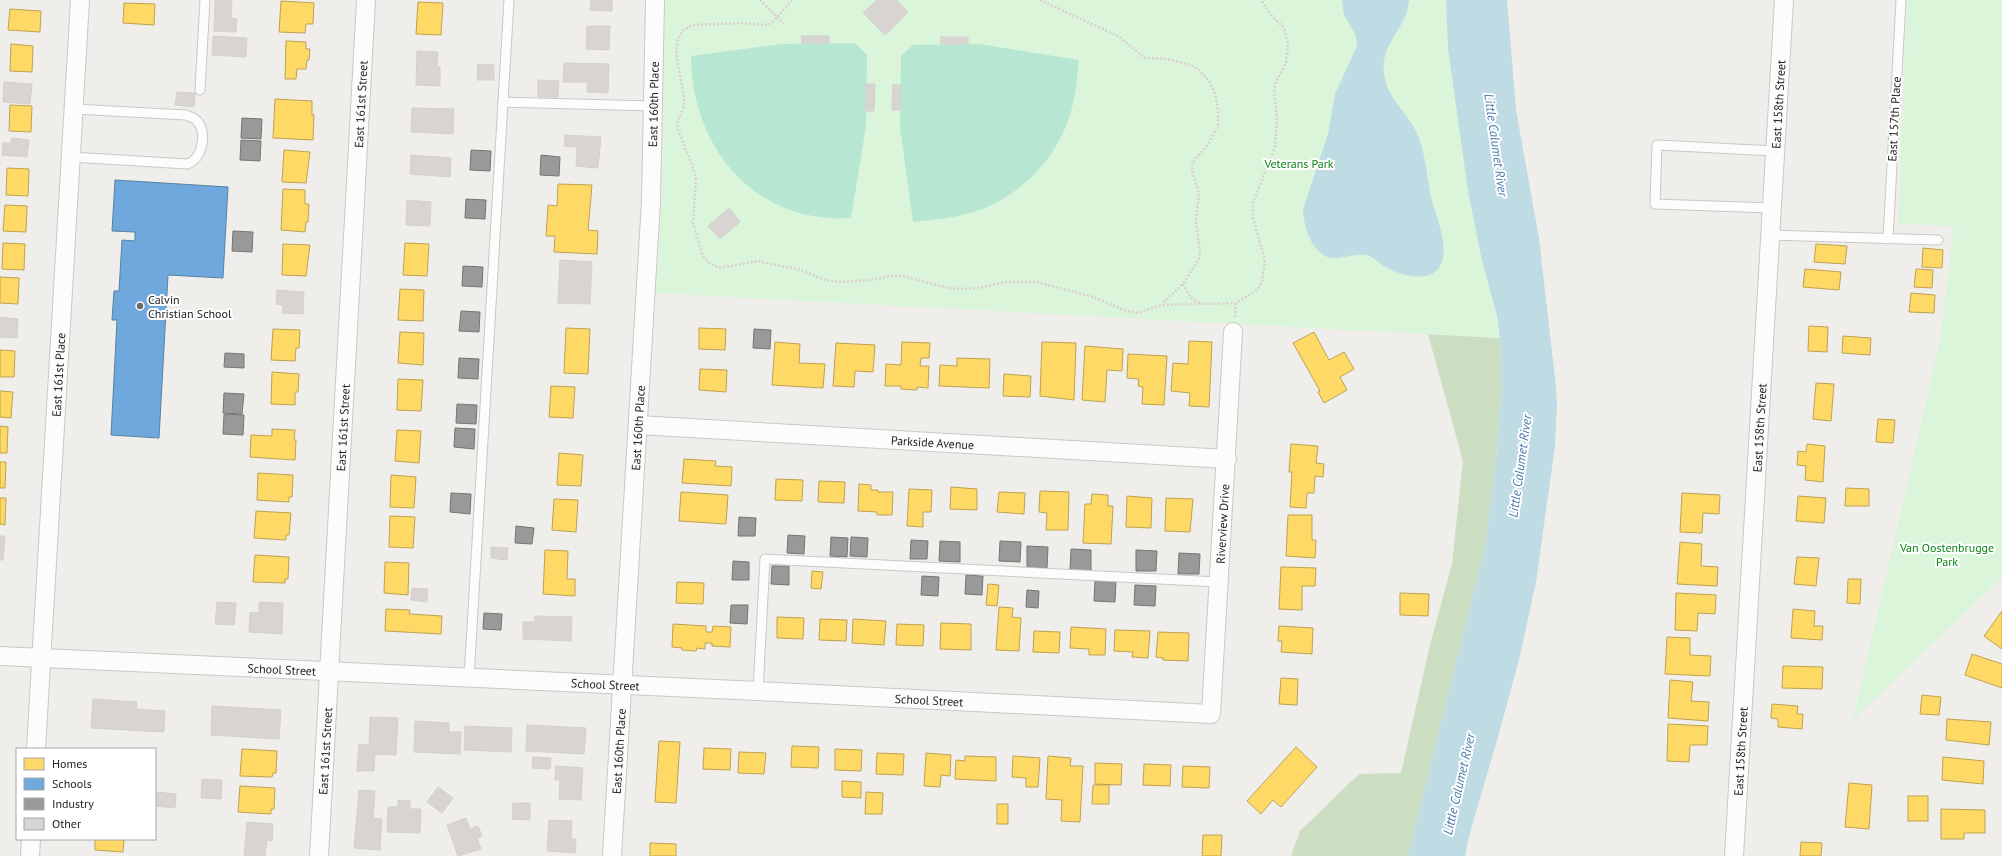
<svg xmlns="http://www.w3.org/2000/svg" width="2002" height="856" font-family="'PT Sans',sans-serif">
<style>
.forest{fill:#cbdec1}
.park{fill:#daf5da}
.pitch{fill:#b7e6d2}
.water{fill:#bfdbe3}
.homes{fill:#ffd966;stroke:#bda252}
.schools{fill:#6fa8dc;stroke:#5880a4}
.industry{fill:#999;stroke:#757575}
.building{fill:#d7d4d2;stroke:#d3d0cc}
.lines{fill:none;stroke-linecap:round;stroke-linejoin:round}
.lane-casing{stroke:#c9c8c7;stroke-width:11}
.street-casing{stroke:#c9c8c7;stroke-width:20}
.path{stroke:#dccecd;stroke-width:2.5;stroke-dasharray:2 2;stroke-linecap:butt}
.lane{stroke:#fdfcfc;stroke-width:9}
.street{stroke:#fdfcfc;stroke-width:18}
.poi-dot{fill:#6a6968;stroke:#fff;stroke-width:1.5}
.labels{text-anchor:middle;dominant-baseline:central;stroke-width:4;stroke-linejoin:round;paint-order:stroke}
.street-label{font-size:12px;fill:#222;stroke:#fff}
.park-label{font-size:12px;fill:#0c8416;stroke:#fff}
.poi-label{font-size:12px;fill:#222;stroke:#fff;text-anchor:start}
.water-label{font-size:13px;font-style:italic;fill:#4a7aab;stroke:#fff}
</style>
<rect width="100%" height="100%" fill="#f0eeeb"/>
<path class="forest" d="M1428,334l72,4 2,49 -7,82 -9,72 -78,315h-117l9,-25 59,-57 42,-1 29,-128 22,-81 11,-103z"/>
<g class="park">
<path d="M665,0h781l2,48 52,290 -844,-45 6,-99z"/>
<path d="M1907,0h95v577l-149,143 87,-379 14,-115 -56,-2z"/>
</g>
<g class="pitch">
<path d="M855,43l12,12 -1,71 -15,92c-96,7 -160,-71 -160,-162l91,-12z"/>
<path d="M979,44l100,16c-2,16 -3,33 -7,48 -13,50 -53,91 -102,105 -18,5 -38,7 -57,9l-13,-95 1,-71 12,-11z"/>
</g>
<g class="water">
<path d="M1342,0h67c-1,28 -29,42 -25,73 2,23 20,36 30,55 13,23 12,49 18,73 5,18 14,38 11,57 -5,27 -39,19 -56,10 -6,-3 -11,-9 -17,-12 -13,-4 -24,2 -36,2 -21,0 -31,-32 -31,-49l25,-75 7,-40 22,-48 -1,-10 -12,-21z"/>
<path d="M1446,0h61l9,110 23,128 16,140 2,24 -2,44 -19,136 -17,78 -21,77 -29,99 -4,20h-57l78,-315 9,-72 7,-82 -2,-49 -3,-22 -16,-60 -13,-65 -20,-143z"/>
</g>
<g class="homes">
<path d="M281,1l33,2 -1,21h-7l-1,9 -26,-1z"/>
<path d="M418,2l25,1 -2,32 -25,-1z"/>
<path d="M124,3l31,1 -1,21 -31,-2z"/>
<path d="M10,9l31,2 -1,21 -32,-2z"/>
<path d="M286,41l20,1v7h4l-1,11h-2l-1,9h-9l-1,10h-11z"/>
<path d="M11,44l22,2 -1,26 -22,-1z"/>
<path d="M275,99l37,2v14h2l-1,25 -40,-2z"/>
<path d="M10,105l22,1 -1,26 -22,-1z"/>
<path d="M284,150l26,2 -4,31 -24,-1z"/>
<path d="M7,168l22,1 -1,27 -22,-1z"/>
<path d="M558,184l34,1 -4,45 10,1 -1,23 -43,-2 1,-16h-9l2,-31 9,1z"/>
<path d="M283,189l22,1v14h4l-1,18h-2l-1,10 -24,-2z"/>
<path d="M5,205l22,1 -1,26 -23,-1z"/>
<path d="M3,243l22,1 -1,26 -22,-1z"/>
<path d="M405,243l24,1 -2,32 -24,-1z"/>
<path d="M283,244l27,1 -4,31 -24,-1z"/>
<path d="M1816,244l31,2 -2,18 -31,-2z"/>
<path d="M1923,248l20,2 -1,18 -20,-1z"/>
<path d="M1805,269l36,3 -2,18 -36,-3z"/>
<path d="M1916,269l17,1 -1,18 -18,-1z"/>
<path d="M0,277l19,1 -1,26 -18,-1z"/>
<path d="M400,289l24,1 -1,31 -25,-1z"/>
<path d="M1911,293l24,2 -1,18 -25,-1z"/>
<path d="M1809,326l19,1 -1,25 -19,-1z"/>
<path d="M566,328l24,1 -2,45 -24,-1z"/>
<path d="M699,328l27,1 -1,21 -26,-1z"/>
<path d="M273,329l27,1 -1,18h-3l-1,13 -24,-1z"/>
<path d="M400,332l24,1 -1,32 -25,-2z"/>
<path d="M1314,332l15,28 15,-8 10,17 -14,8 7,13 -23,13 -6,-11 2,-1 -27,-48z"/>
<path d="M1843,336l28,2 -1,17 -28,-2z"/>
<path d="M1189,341l23,1 -3,65 -20,-1 1,-13 -19,-2 2,-28 15,1z"/>
<path d="M775,342l25,2 -1,19 26,1 -2,24 -51,-3z"/>
<path d="M902,342l28,1 -1,15h-8l-1,8h9l-1,22 -11,-1v3l-16,-1v-3h-16l1,-22 15,1z"/>
<path d="M1042,342l34,1 -2,57 -34,-4z"/>
<path d="M836,343l39,2 -2,27 -18,-1 -1,16 -21,-1z"/>
<path d="M1085,346l38,3 -1,22 -15,-1 -2,32 -23,-2z"/>
<path d="M0,350l15,1 -1,26h-14z"/>
<path d="M1128,354l39,2 -3,49 -22,-1 1,-17 -5,-1 1,-7 -12,-1z"/>
<path d="M957,358l33,1 -1,29 -50,-2 1,-21 17,1z"/>
<path d="M700,369l27,1 -1,22 -27,-2z"/>
<path d="M272,372l27,2 -1,18h-3v13l-24,-1z"/>
<path d="M1004,374l27,2 -1,21 -27,-1z"/>
<path d="M398,379l25,1 -2,31 -24,-1z"/>
<path d="M1816,383l18,1 -3,37 -18,-2z"/>
<path d="M551,386l24,1 -2,31 -24,-1z"/>
<path d="M0,391l13,1 -2,26 -11,-1z"/>
<path d="M1878,419l17,1 -2,23 -17,-1z"/>
<path d="M0,426l8,1 -1,26h-7z"/>
<path d="M272,429l23,1 -1,10h2l-1,20 -45,-3 1,-22 21,1z"/>
<path d="M397,430l24,1 -2,32 -24,-2z"/>
<path d="M1291,444l27,2 -2,17 8,1 -1,13 -8,-1 -1,17h-7l-1,15 -16,-1 2,-35h-3z"/>
<path d="M1807,444l18,2 -2,36 -18,-2 1,-14 -9,-1 1,-14 8,1z"/>
<path d="M559,453l24,2 -2,31 -24,-1z"/>
<path d="M684,459l32,2 -1,5 17,1 -1,19 -49,-3z"/>
<path d="M0,462h6l-1,26h-5z"/>
<path d="M258,473l35,2 -1,22h-3v5l-32,-2z"/>
<path d="M391,475l25,2 -2,31 -24,-1z"/>
<path d="M776,479l27,1 -1,21 -27,-1z"/>
<path d="M819,481l26,1 -1,21 -26,-1z"/>
<path d="M859,484l12,1v5h7v2h15l-1,23h-15v-3l-19,-1z"/>
<path d="M951,487l26,2v21l-27,-1z"/>
<path d="M1846,488l23,1v17h-24z"/>
<path d="M909,489l23,1 -1,22h-8v15l-16,-1z"/>
<path d="M1040,491l29,1 -1,38h-22l1,-17 -8,-1z"/>
<path d="M681,492l47,3 -2,29 -47,-3z"/>
<path d="M999,492l26,1 -1,21 -27,-2z"/>
<path d="M1682,493l38,2 -1,19 -16,-1 -1,20 -22,-1z"/>
<path d="M1092,494l16,1v11h5l-2,38 -28,-1 2,-39h6z"/>
<path d="M1127,496l25,2 -1,30 -25,-1z"/>
<path d="M1798,496l28,2 -2,25 -28,-2z"/>
<path d="M0,498h6l-1,27 -5,-1z"/>
<path d="M1166,498l27,1 -3,33 -25,-1z"/>
<path d="M554,499l24,1 -2,32 -24,-2z"/>
<path d="M256,511l35,2 -2,22h-3v5l-32,-2z"/>
<path d="M1288,515h24v25h4l-1,18 -29,-2z"/>
<path d="M390,516l25,1 -2,31 -24,-1z"/>
<path d="M1680,542l22,2 -1,22 17,1 -1,19 -40,-2z"/>
<path d="M545,550l23,1 -1,28h8v17l-32,-2z"/>
<path d="M255,555l34,2 -1,22h-3v4l-32,-1z"/>
<path d="M1797,557l22,1 -3,28 -22,-2z"/>
<path d="M385,562l24,1 -1,32 -24,-2z"/>
<path d="M1281,567l35,1 -1,18h-13v24l-23,-1z"/>
<path d="M812,571l11,1 -2,17 -10,-1z"/>
<path d="M1848,579h13l-1,25 -13,-1z"/>
<path d="M677,582l27,1 -1,21 -27,-1z"/>
<path d="M988,584l11,1 -2,21 -11,-1z"/>
<path d="M1400,593l29,1 -1,22 -28,-1z"/>
<path d="M1676,593l40,2 -1,19 -17,-1 -1,18 -22,-1z"/>
<path d="M999,607l14,1 -1,9 9,1 -2,33 -23,-1z"/>
<path d="M386,609l24,1 -1,4 33,2 -1,18 -56,-3z"/>
<path d="M1793,609l22,2 -1,15h9l-1,14 -31,-2z"/>
<path d="M2002,611v38l-18,-13z"/>
<path d="M777,617l27,1 -1,21 -26,-1z"/>
<path d="M820,619l27,1 -1,21 -27,-1z"/>
<path d="M853,619l33,2 -2,24 -32,-2z"/>
<path d="M941,623l30,1v26l-31,-1z"/>
<path d="M673,624l33,2v6h6l1,-6 18,1 -1,20 -18,-1v-3h-7v6l-8,-1 -1,3 -14,-1v-2l-10,-1z"/>
<path d="M897,624l27,1 -1,21 -27,-1z"/>
<path d="M1279,626l34,2 -1,26 -31,-2 1,-11h-4z"/>
<path d="M1071,627l35,2 -1,26h-16v-6l-19,-1z"/>
<path d="M1115,630l35,1 -2,27 -16,-1 1,-5 -19,-1z"/>
<path d="M1034,631l26,1 -1,21 -26,-1z"/>
<path d="M1158,632l31,1 -1,28 -25,-1v-2l-7,-1z"/>
<path d="M1667,637l23,1v17l21,1 -1,20 -45,-2z"/>
<path d="M1972,654l30,10v24l-37,-13z"/>
<path d="M1783,666l40,1 -1,22 -40,-1z"/>
<path d="M1281,678l17,1 -1,26 -18,-1z"/>
<path d="M1670,680l23,2 -2,19 18,1 -1,19 -40,-3z"/>
<path d="M1922,695l19,2 -2,18 -19,-1z"/>
<path d="M1772,704l26,2 -1,8h6l-1,15 -24,-2v-8l-7,-1z"/>
<path d="M1947,719l44,3 -2,23 -43,-5z"/>
<path d="M1668,724l40,2 -1,19h-17l-1,17 -22,-1z"/>
<path d="M659,741l21,1 -4,61 -21,-1z"/>
<path d="M792,746l27,1 -1,21 -27,-1z"/>
<path d="M1296,747l21,20 -36,40 -8,-7 -12,14 -14,-13z"/>
<path d="M704,748l27,1 -1,21 -27,-1z"/>
<path d="M242,749l35,2 -1,22h-3l-1,4 -32,-1z"/>
<path d="M835,749l27,1 -1,21 -26,-1z"/>
<path d="M739,752l27,1 -2,21 -26,-1z"/>
<path d="M877,753l27,1 -1,21 -27,-1z"/>
<path d="M926,753l25,2 -1,21 -9,-1 -1,12 -16,-1z"/>
<path d="M965,756l31,1v24l-41,-2 1,-19 9,1z"/>
<path d="M1013,756l27,2 -2,29h-12v-9l-14,-1z"/>
<path d="M1048,756l23,2 -1,8h13l-3,56 -19,-1 1,-21 -16,-1z"/>
<path d="M1943,757l41,4 -1,23 -41,-4z"/>
<path d="M1095,763l27,1 -1,21 -26,-1z"/>
<path d="M1144,764l27,1 -1,21 -27,-1z"/>
<path d="M1183,766l27,1 -1,21 -27,-1z"/>
<path d="M842,781l19,1v16l-19,-1z"/>
<path d="M1849,783l23,2 -3,44 -24,-2z"/>
<path d="M1093,785h16v19h-17z"/>
<path d="M240,786l35,2 -1,21h-3v5l-33,-2z"/>
<path d="M866,792l17,1 -1,21h-17z"/>
<rect x="1908" y="796" width="20" height="25"/>
<rect x="997" y="804" width="11" height="20"/>
<path d="M1941,809l44,1v23h-21v6h-23z"/>
<path d="M1203,835h19l-1,21h-19z"/>
<path d="M95,839h29l-1,13 -28,-2z"/>
<path d="M1801,842l21,1 -1,13h-21z"/>
<path d="M650,843l26,1v12h-26z"/>
</g>
<path class="schools" d="M115,180l113,7 -5,91 -55,-3 -9,163 -48,-3 6,-115h-5l2,-29h5l3,-51 13,1v-9l-23,-1z"/>
<g class="industry">
<path d="M242,118l20,1 -1,20 -20,-1z"/>
<path d="M241,140l20,1 -1,20 -20,-1z"/>
<path d="M471,150l20,1 -1,20 -20,-1z"/>
<path d="M541,155l19,2 -1,19 -19,-1z"/>
<path d="M466,199l20,1 -1,19 -20,-1z"/>
<path d="M233,231l20,1 -1,20 -20,-1z"/>
<path d="M463,266l20,1 -1,20 -20,-1z"/>
<path d="M461,311l19,1 -1,20 -20,-1z"/>
<path d="M754,329l17,1 -1,19 -17,-1z"/>
<path d="M225,353l19,1v14l-20,-1z"/>
<path d="M459,358l20,1 -1,20 -20,-1z"/>
<path d="M224,393l20,1 -2,20 -19,-1z"/>
<path d="M457,404l20,1 -1,19 -20,-1z"/>
<path d="M224,414l20,1 -1,20 -20,-1z"/>
<path d="M455,428l20,1 -1,20 -20,-2z"/>
<path d="M451,493l20,1 -1,20 -20,-2z"/>
<path d="M739,517l17,1 -1,18h-17z"/>
<path d="M516,526l18,2 -2,16 -17,-1z"/>
<path d="M788,535l17,1 -1,18 -17,-1z"/>
<path d="M831,537l17,1 -1,19 -17,-1z"/>
<path d="M851,537l17,1 -1,19 -17,-1z"/>
<path d="M911,540l17,1 -1,18h-17z"/>
<path d="M940,541l20,1v20l-21,-1z"/>
<path d="M1000,541l21,1 -1,20 -21,-1z"/>
<path d="M1027,546l21,1 -1,21 -20,-1z"/>
<path d="M1071,549l20,1v21l-21,-1z"/>
<path d="M1136,550l21,1 -1,20h-20z"/>
<path d="M1179,553l21,1 -1,20h-21z"/>
<path d="M733,561l16,1v18h-17z"/>
<path d="M772,566h17v19l-18,-1z"/>
<path d="M966,575l17,1 -1,19 -17,-1z"/>
<path d="M922,576l17,1 -1,19 -17,-1z"/>
<path d="M1095,581l21,1 -1,20 -21,-1z"/>
<path d="M1135,585l21,1 -1,20 -21,-1z"/>
<path d="M1027,590l12,1 -1,17 -12,-1z"/>
<path d="M731,605h17l-1,19 -17,-1z"/>
<path d="M484,613l18,1 -1,16 -18,-1z"/>
</g>
<g class="building">
<path d="M215,0h17l-1,18 6,1 -1,13 -22,-1z"/>
<path d="M591,0h21v11l-22,-1z"/>
<path d="M877,0h19l12,12 -23,23 -22,-22z"/>
<path d="M587,26h23l-1,24 -23,-1z"/>
<path d="M213,36l34,2 -1,19 -34,-2z"/>
<path d="M801,36h28v7h-27z"/>
<rect x="941" y="37" width="27" height="7"/>
<path d="M417,51l21,1 -1,15h3v19l-24,-1z"/>
<path d="M564,63l45,1 -1,29 -21,-1v-10h-24z"/>
<path d="M478,64l16,1v15h-17z"/>
<path d="M538,80l21,1 -1,16h-20z"/>
<path d="M4,82l28,2 -2,20 -27,-2z"/>
<path d="M866,84h9l-1,27h-8z"/>
<path d="M893,85h8l-1,25h-8z"/>
<path d="M177,92l18,1 -1,14 -19,-2z"/>
<path d="M412,108l42,1 -1,25 -42,-2z"/>
<path d="M565,135l36,2 -3,31 -22,-2 1,-19 -13,-1z"/>
<path d="M12,138l17,2 -2,17 -25,-2 1,-12h8z"/>
<path d="M411,155l40,3 -1,19 -40,-3z"/>
<path d="M407,200l24,2 -1,24 -24,-1z"/>
<path d="M729,208l11,14 -20,17 -12,-13z"/>
<path d="M560,260l32,2 -2,42 -32,-1z"/>
<path d="M277,290l27,2 -1,22 -21,-1 1,-8 -7,-1z"/>
<path d="M0,317l18,2 -1,19 -17,-1z"/>
<path d="M0,536h5l-2,24h-3z"/>
<path d="M491,547l17,1 -1,12 -16,-2z"/>
<path d="M412,588l16,1 -1,13 -16,-2z"/>
<path d="M217,602l19,1 -2,22 -19,-1z"/>
<path d="M259,602l24,1 -1,31 -33,-2 1,-20 9,1z"/>
<path d="M535,616l37,1 -1,24 -48,-2v-17h12z"/>
<path d="M93,699l44,3 -1,7 29,2 -1,21 -73,-4z"/>
<path d="M212,706l69,4 -2,29 -68,-4z"/>
<path d="M370,717l28,1 -2,37 -21,-1 -1,17h-17l2,-27 10,1z"/>
<path d="M415,721l34,2v9h12l-1,22 -46,-2z"/>
<path d="M527,725l59,3 -2,26 -58,-3z"/>
<path d="M465,726l47,2 -1,24 -47,-2z"/>
<path d="M533,757l18,1 -1,11 -18,-1z"/>
<path d="M556,766l27,2 -2,32 -22,-1 1,-19h-5z"/>
<path d="M202,779l20,1 -1,19 -20,-1z"/>
<path d="M438,787l15,11 -11,15 -15,-11z"/>
<path d="M359,790l16,1 -2,27 9,1 -2,31 -26,-2z"/>
<path d="M157,792l19,2 -1,14 -20,-2z"/>
<path d="M398,800l12,1v8h11l-1,24 -33,-1 1,-25h10z"/>
<path d="M513,803h17v17l-18,-1z"/>
<path d="M466,818l4,11 8,-3 4,10 -5,2 4,11 -23,7 -11,-31z"/>
<path d="M549,820l23,1 -1,18h5l-1,14 -28,-2z"/>
<path d="M247,822l26,2 -1,17 -5,-1 -2,16h-21z"/>
</g>
<g class="lines">
<g class="lane-casing">
<g id="lane">
<path d="M200,90l5,-90"/>
<path d="M503,102l150,4"/>
<path d="M71,157l116,7c15,-4 21,-31 10,-43 -2,-3 -7,-4 -11,-6l-112,-6"/>
<path d="M1771,208l-116,-4 2,-59 118,6"/>
<path d="M1769,235l169,5"/>
<path d="M1888,239l13,-239"/>
<path d="M469,678l40,-678"/>
<path d="M758,691l7,-132 454,23"/>
</g>
</g>
<g class="street-casing">
<g id="street">
<path id="s1" d="M638,425l589,34"/>
<path id="s2" d="M0,656l758,35 453,23 22,-382"/>
<path id="s3" d="M36,749l44,-749"/>
<path d="M30,856l1,-17"/>
<path id="s4" d="M319,856l47,-856"/>
<path id="s5" d="M612,856l39,-655 4,-201"/>
<path id="s6" d="M1734,856l50,-856"/>
</g>
</g>
<g class="path">
<path d="M760,0l23,23"/>
<path d="M792,0l-19,22 -6,3 -24,-2 -51,2 -10,6 -4,9 -2,10 2,15 6,31v10l-7,18 1,6 13,32 5,16 -3,45 10,33 5,6 11,6 39,-7 43,9 24,10 13,2 32,-2 22,-4h11l46,12 11,1 17,-1 29,-6h31l56,15 31,13 13,3 25,-8 74,-2 21,-13 5,-8 3,-22 -12,-42v-15l22,-56 2,-27 -3,-31 2,-7 10,-19 2,-19 -4,-16 -12,-12 -11,-16"/>
<path d="M1040,0l78,36 27,22 22,1 24,6 9,6 9,10 6,12 3,16v15l-10,21 -16,18v8l7,22 -3,29 4,29 -1,8 -16,25 -21,20"/>
<path d="M1183,284l8,14 9,5"/>
<path d="M1235,317l1,-14"/>
</g>
<use href="#lane" class="lane"/>
<use href="#street" class="street"/>
</g>
<circle class="poi-dot" cx="140" cy="306" r="4"/>
<g class="labels">
<g class="street-label">
<text stroke="none"><textPath href="#s4" startOffset="753">East 161st Street</textPath></text>
<text stroke="none"><textPath href="#s5" startOffset="753">East 160th Place</textPath></text>
<text stroke="none"><textPath href="#s6" startOffset="753">East 158th Street</textPath></text>
<text transform="translate(1894 119) rotate(-87)">East 157th Place</text>
<text stroke="none"><textPath href="#s3" startOffset="375">East 161st Place</textPath></text>
<text stroke="none"><textPath href="#s4" startOffset="429">East 161st Street</textPath></text>
<text stroke="none"><textPath href="#s5" startOffset="429">East 160th Place</textPath></text>
<text stroke="none"><textPath href="#s6" startOffset="429">East 158th Street</textPath></text>
<text stroke="none"><textPath href="#s1" startOffset="295">Parkside Avenue</textPath></text>
<text stroke="none"><textPath href="#s2" startOffset="1403">Riverview Drive</textPath></text>
<text stroke="none"><textPath href="#s2" startOffset="282">School Street</textPath></text>
<text stroke="none"><textPath href="#s2" startOffset="606">School Street</textPath></text>
<text stroke="none"><textPath href="#s2" startOffset="930">School Street</textPath></text>
<text stroke="none"><textPath href="#s6" startOffset="105">East 158th Street</textPath></text>
<text stroke="none"><textPath href="#s4" startOffset="105">East 161st Street</textPath></text>
<text stroke="none"><textPath href="#s5" startOffset="105">East 160th Place</textPath></text>
</g>
<g class="park-label">
<text x="1299" y="163">Veterans Park</text>
<text x="1947" y="547">Van Oostenbrugge<tspan x="1947" dy="14">Park</tspan></text>
</g>
<g class="poi-label">
<text x="148" y="299">Calvin<tspan x="148" dy="14">Christian School</tspan></text>
</g>
<g class="water-label">
<text transform="translate(1496 145) rotate(82)">Little Calumet River</text>
<text transform="translate(1520 466) rotate(-82)">Little Calumet River</text>
<text transform="translate(1459 784) rotate(-77)">Little Calumet River</text>
</g>
</g>
<rect x="16" y="748" width="140" height="92" fill="#ffffff" stroke="#a7a7a7"/>
<rect x="24" y="758" width="20" height="12" fill="#ffd966" stroke="#a7a7a7"/>
<text x="52" y="768" font-size="12" fill="#222222">Homes</text>
<rect x="24" y="778" width="20" height="12" fill="#6fa8dc" stroke="#a7a7a7"/>
<text x="52" y="788" font-size="12" fill="#222222">Schools</text>
<rect x="24" y="798" width="20" height="12" fill="#999999" stroke="#a7a7a7"/>
<text x="52" y="808" font-size="12" fill="#222222">Industry</text>
<rect x="24" y="818" width="20" height="12" fill="#d7d4d2" stroke="#a7a7a7"/>
<text x="52" y="828" font-size="12" fill="#222222">Other</text>
</svg>
